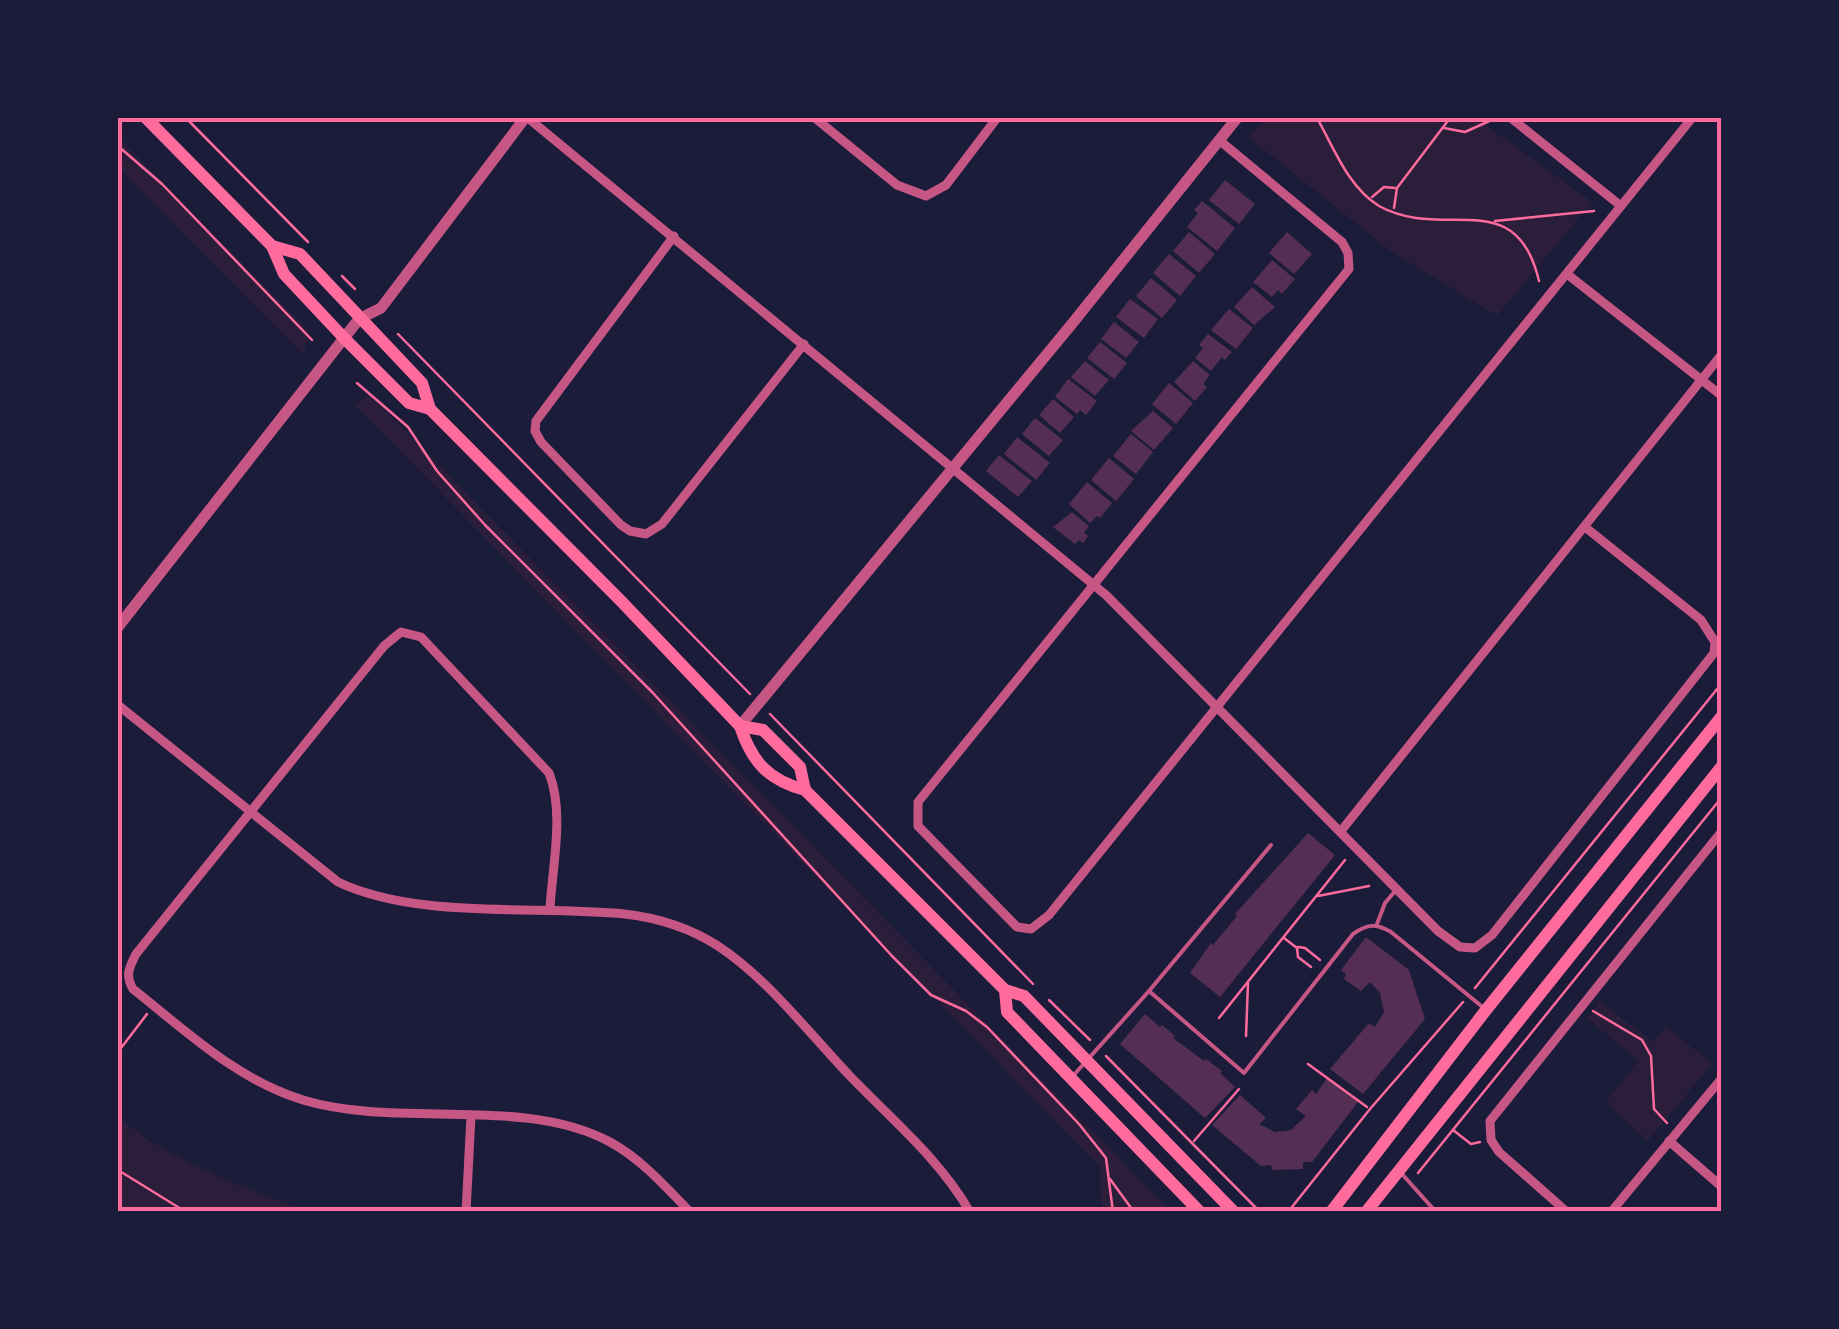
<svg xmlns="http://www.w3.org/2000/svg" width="1839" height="1329" font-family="'Work Sans',sans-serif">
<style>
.green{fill:#2a1e3b}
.building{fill:#542f53}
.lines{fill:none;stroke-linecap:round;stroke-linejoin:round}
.path{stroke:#ff6b9d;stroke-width:2.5}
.service{stroke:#c65784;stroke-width:4}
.minor{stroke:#c65784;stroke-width:9}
.tertiary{stroke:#c65784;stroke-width:11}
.secondary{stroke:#ff6b9d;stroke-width:12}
.neatline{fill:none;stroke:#ff6b9d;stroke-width:4}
</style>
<rect width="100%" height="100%" fill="#1b1b3a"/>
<g class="green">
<path d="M1265,118h211l116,84 -95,114 -108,-66 -140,-112z"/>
<path d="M118,137l192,195 -7,23 -185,-188z"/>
<path d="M370,395l801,816h-70l-1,-44 -745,-762z"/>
<path d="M1600,1002l53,40 13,-16 46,38 -64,77 -42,-39 32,-41 -51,-43z"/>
<path d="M118,1117c55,46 123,69 189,94h-189z"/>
</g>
<g class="building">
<path d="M1225,180l30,24 -16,20 -30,-24z"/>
<path d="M1202,201l33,27 -18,23 -30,-24 11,-14 -4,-3z"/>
<path d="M1189,232l26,22 -16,19 -26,-22z"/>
<path d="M1287,232l25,22 -18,20 -25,-21z"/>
<path d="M1169,254l27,22 -16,20 -27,-23z"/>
<path d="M1272,260l23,19 -13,15 -4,-4 -6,7 -19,-15z"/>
<path d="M1151,278l26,22 -15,18 -26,-22z"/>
<path d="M1252,287l23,20 -21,18 -20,-18z"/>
<path d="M1130,299l28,20 -14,19 -28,-21z"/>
<path d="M1229,309l24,19 -17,21 -25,-19z"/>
<path d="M1114,322l25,20 -13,16 -25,-19z"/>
<path d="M1208,334l24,18 -7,8 -3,-3 -11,14 -16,-13 8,-10 -4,-3z"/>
<path d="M1100,342l27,21 -13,16 -27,-21z"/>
<path d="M1085,361l24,19 -14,16 -24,-19z"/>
<path d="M1193,361l17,14 -7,9 4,3 -12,14 -21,-19z"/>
<path d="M1068,379l29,22 -11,14 -6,-5 -3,4 -22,-17z"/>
<path d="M1169,383l24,20 -17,21 -24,-20z"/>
<path d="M1053,399l21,18 -14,16 -21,-18z"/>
<path d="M1153,411l20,17 -19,22 -23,-19z"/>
<path d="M1035,418l28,22 -14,16 -27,-22z"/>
<path d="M1131,434l22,18 -17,22 -23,-18z"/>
<path d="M1017,437l33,26 -14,17 -32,-26z"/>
<path d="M999,455l33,26 -14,16 -32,-26z"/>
<path d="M1109,458l25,21 -18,22 -25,-21z"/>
<path d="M1087,482l25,21 -12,15 -3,-2 -7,7 -21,-19z"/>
<path d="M1072,512l17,14 -5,7 4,3 -5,7 -4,-3 -4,4 -22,-17z"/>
<path d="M1308,833l27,22 -115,142 -30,-24 21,-30 2,2 24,-29 -2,-2z"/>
<path d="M1366,937l43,33 16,49 -62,75 -33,-25 39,-46 6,4 9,-15 -4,-19 -10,-11 -9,9 -17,-12 2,-5 -5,-4z"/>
<path d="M1145,1014l15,13 2,-2 13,11 -2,2 31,23 2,-2 16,12 -2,2 15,14 -30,31 -85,-74z"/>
<path d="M1327,1078l31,24 -46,60h-9v7l-31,1 -1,-5 -10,1 -49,-41 28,-30 26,23 -7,6 16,8 16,-2 15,-14 -10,-7 16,-19 4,4z"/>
</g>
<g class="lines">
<g class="path">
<path d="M186,118l122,124"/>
<path d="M1317,118c17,30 31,69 62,88 65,36 137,-23 160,75"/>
<path d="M1444,128l21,4 31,-14"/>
<path d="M118,146l44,38 150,156"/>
<path d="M1372,197l12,-10 11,1"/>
<path d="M1394,208l3,-20 53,-70"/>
<path d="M1495,221l99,-10"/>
<path d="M342,276l13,13"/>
<path d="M398,334l352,360"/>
<path d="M357,383l51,44 29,44 48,54 168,168 239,263 39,39 35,16 21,16 92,97 27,34 7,54"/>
<path d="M770,714l263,270"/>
<path d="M1318,896l51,-10"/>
<path d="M1284,938l13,10 1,9 13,10"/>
<path d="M1298,947l7,1 15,12"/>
<path d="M1475,988l247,-305"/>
<path d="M1049,1000l41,40"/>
<path d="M1593,1011l49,29 9,16 3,53 13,14"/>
<path d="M1219,1018l126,-158"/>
<path d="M1246,1036l2,-53"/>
<path d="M118,1052l29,-38"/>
<path d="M1106,1056l154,156"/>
<path d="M1308,1064l59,43"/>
<path d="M1453,1130l18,14 9,-2"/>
<path d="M1194,1141l45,-52"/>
<path d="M118,1170l68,42"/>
<path d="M1418,1173l304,-376"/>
<path d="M1110,1179l24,33"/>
<path d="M1288,1212l82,-103 93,-107"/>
</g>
<g class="service">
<path d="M1377,924l8,-21 11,-13"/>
<path d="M1149,991l95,82 109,-139c14,-10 22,-11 38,-2l94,77"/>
<path d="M1072,1077l77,-86 122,-146"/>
<path d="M1402,1174l34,38"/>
</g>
<g class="minor">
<path d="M528,118l578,477 332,336 22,16 15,1 17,-13 222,-282 1,-11 -14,-22 -116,-93"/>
<path d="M815,118l82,67 29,11 20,-11 51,-67"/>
<path d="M1511,118l110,88"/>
<path d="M1219,140l123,102 6,11 1,16 -431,533v24l99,101 14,2 18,-14 643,-797"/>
<path d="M674,236l-138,185 -1,10 6,11 80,83 9,6 16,3 16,-10 142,-180"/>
<path d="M1567,274l155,122"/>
<path d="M118,705l220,177c80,38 198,23 287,32 34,4 65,14 93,32 50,33 90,86 131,129 42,44 90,83 121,137"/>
<path d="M1341,831l381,-477"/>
<path d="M550,909c2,-42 15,-96 -1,-136l-128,-136 -20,-5 -17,14 -248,308c-7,14 -11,21 -3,35 53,42 104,91 170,111 96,29 220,-5 307,42 30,16 56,45 80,70"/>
<path d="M1669,1141l53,46"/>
<path d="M466,1212l5,-96"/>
<path d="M1567,1212l-68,-60 -8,-12 -1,-19 232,-290"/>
<path d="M1611,1212l111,-134"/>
</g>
<g class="tertiary">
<path d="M118,627l241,-308 22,-11 144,-190"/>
<path d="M740,726l331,-401 166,-207"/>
</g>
<g class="secondary">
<path d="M146,118l126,128 12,28 60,64 65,65 21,6"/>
<path d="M272,246l28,8 122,129 8,26 191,192 119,125c12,36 28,54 65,64l200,200 19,6 210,216"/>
<path d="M740,726l23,4 37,37 5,23"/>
<path d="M1005,990l2,22 193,200"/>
<path d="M1331,1212l155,-202 236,-294"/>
<path d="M1366,1212l356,-446"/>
</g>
</g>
<rect width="1839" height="1329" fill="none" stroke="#1b1b3a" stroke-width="240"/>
<rect x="120" y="120" width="1599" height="1089" class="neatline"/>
</svg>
